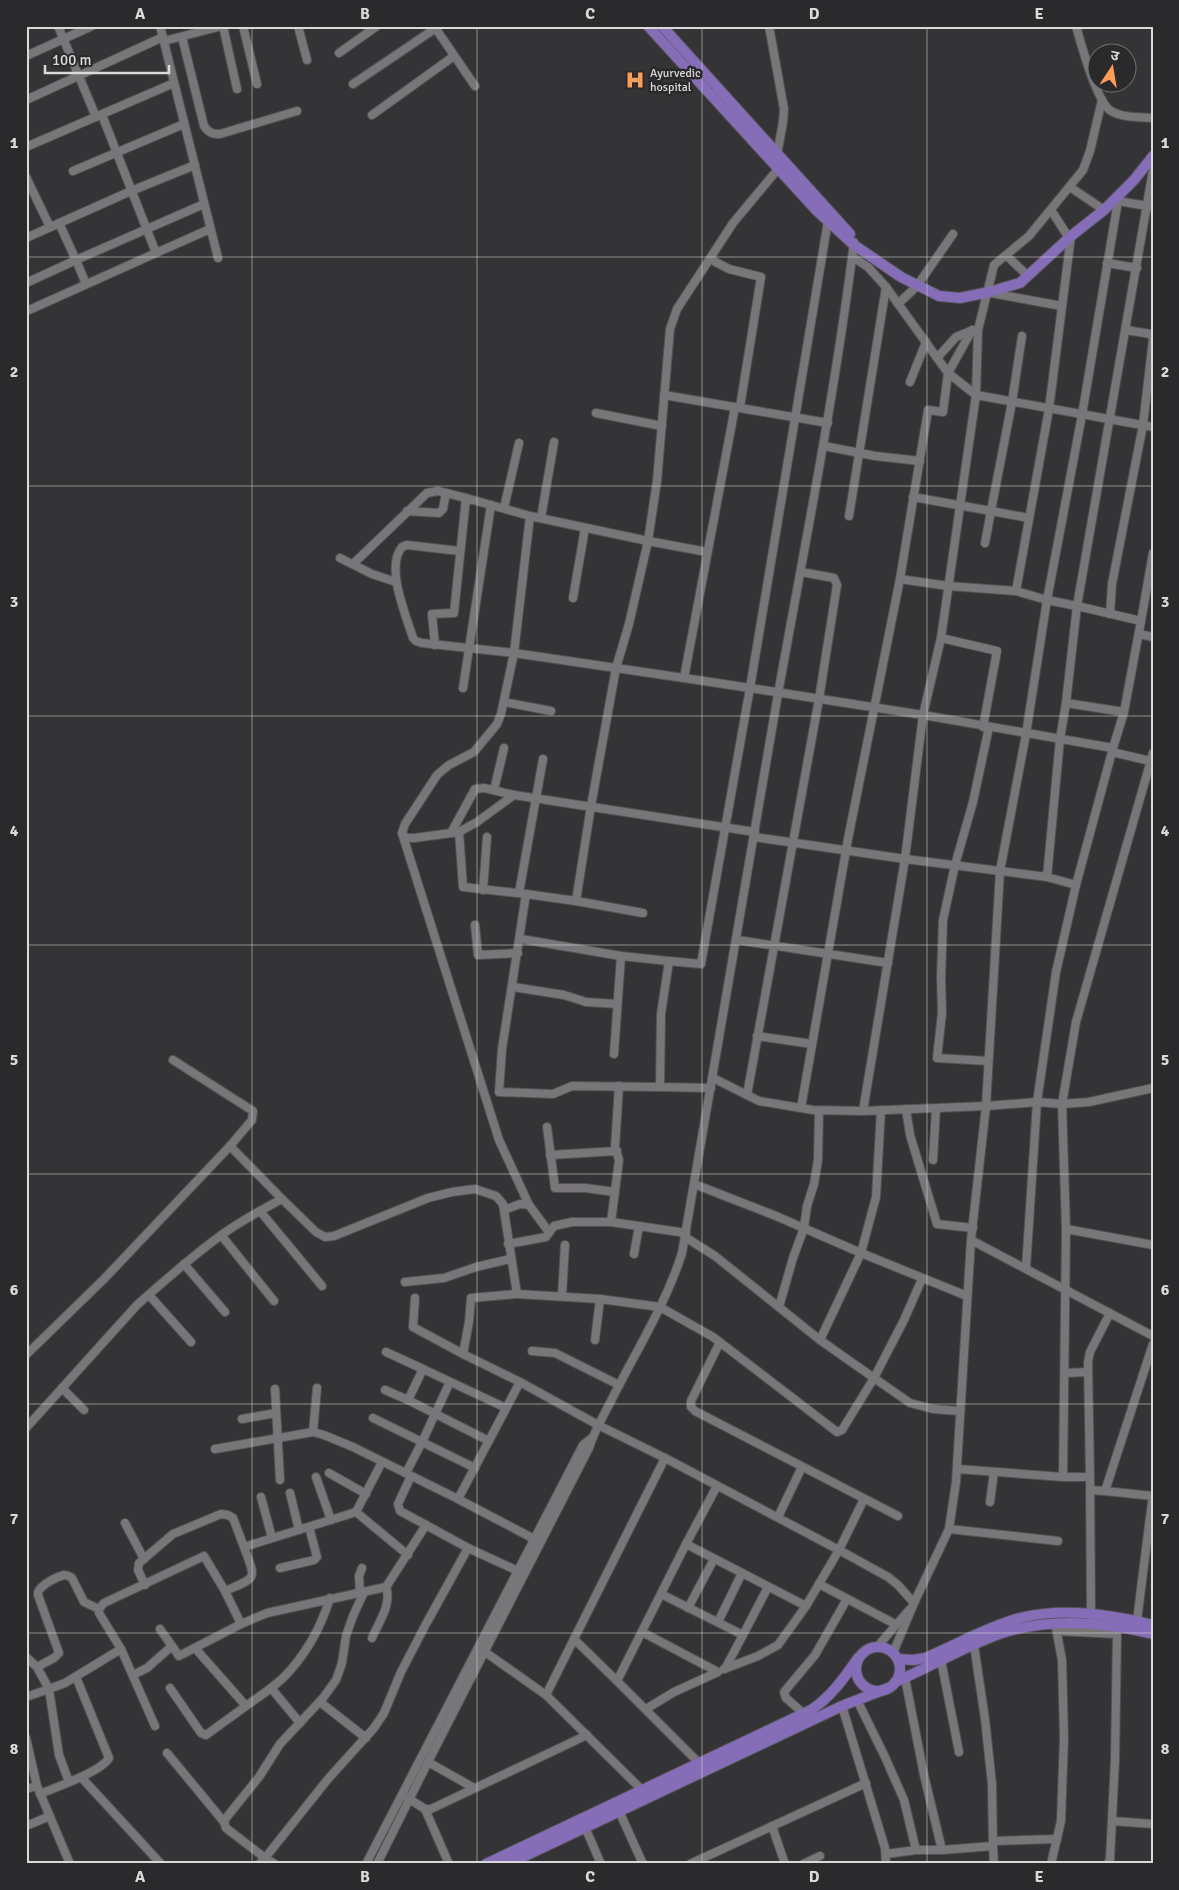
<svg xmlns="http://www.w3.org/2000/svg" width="1179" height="1890" font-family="Signika,'Noto Sans Devanagari',sans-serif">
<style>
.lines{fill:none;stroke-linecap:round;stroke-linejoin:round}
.minor-casing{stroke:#515052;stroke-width:10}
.major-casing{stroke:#515052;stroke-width:12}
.minor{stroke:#787679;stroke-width:8}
.major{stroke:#856db8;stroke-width:10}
.grid{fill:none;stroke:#dbdadb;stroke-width:1;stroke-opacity:0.55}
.labels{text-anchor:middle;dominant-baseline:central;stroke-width:5;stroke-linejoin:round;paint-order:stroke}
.poi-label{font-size:12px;fill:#dbdadb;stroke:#2a292b;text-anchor:start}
.neatline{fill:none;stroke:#dbdadb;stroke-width:2}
.grid-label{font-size:16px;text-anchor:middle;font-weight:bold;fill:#dbdadb}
</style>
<rect width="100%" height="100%" fill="#343335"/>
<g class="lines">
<g class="minor-casing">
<g id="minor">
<path d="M58,26l38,91"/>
<path d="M160,26l58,232"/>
<path d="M223,26l14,63"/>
<path d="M243,26l14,58"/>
<path d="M298,26l9,34"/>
<path d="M434,26l41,60"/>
<path d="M769,26l15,83 -1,13 -6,33"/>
<path d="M1076,26c5,18 21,77 35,85 12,7 29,6 42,7"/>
<path d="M182,37l22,89c5,7 8,8 16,8l77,-23"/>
<path d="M164,41l58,-15"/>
<path d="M339,53l38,-27"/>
<path d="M26,56l66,-30"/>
<path d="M353,84l83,-56"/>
<path d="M26,100l137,-63"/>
<path d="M102,115l54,138 54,-24"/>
<path d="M372,115l82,-59"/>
<path d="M26,147l148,-64"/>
<path d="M73,171l111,-47"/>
<path d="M26,177l24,50"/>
<path d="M1070,187l34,23"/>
<path d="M1115,198l3,3 -36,214 -35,185 -21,134 -26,137 -14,235 -15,134 182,96"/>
<path d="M1118,201l35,6"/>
<path d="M1051,210l18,28"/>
<path d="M828,221l-78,467 173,27 190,33 -37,137 -20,87 -19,130 -11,166"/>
<path d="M59,223l17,37 128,-56"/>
<path d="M26,238l105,-47 64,-26"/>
<path d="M1007,256l21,20"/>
<path d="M853,257l15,10 18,20 62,86 24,-43"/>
<path d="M710,259l19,10 32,8 -21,130"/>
<path d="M1107,263l30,5"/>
<path d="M26,283l50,-23 10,24"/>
<path d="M991,293l71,13"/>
<path d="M898,304l19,-18 36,-52"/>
<path d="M29,310l127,-57"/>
<path d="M937,358l19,-21 17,-7"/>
<path d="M910,382l16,-40"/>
<path d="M664,395l164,28"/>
<path d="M596,413l66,13"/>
<path d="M824,446l51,10 45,5"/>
<path d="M913,497l78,14 21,-109 10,-66"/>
<path d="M504,508l15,-65"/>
<path d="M407,511l32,2 4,-4 3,-16"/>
<path d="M530,516l118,25 59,11"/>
<path d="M849,516l37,-229"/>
<path d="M541,518l13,-76"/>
<path d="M985,543l6,-32 38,7"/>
<path d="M340,558l32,16 24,8"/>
<path d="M353,564l74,-71 11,-2 28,7"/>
<path d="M900,579l48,7 68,5 31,9 30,6 64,15 -17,91 -11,36"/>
<path d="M1016,591l33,-182 22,-173"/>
<path d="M573,598l12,-70"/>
<path d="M1110,614l2,-30 31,-159 10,-86 -2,-5 -25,-4"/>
<path d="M1141,621l12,-68"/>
<path d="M1139,634l14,3"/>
<path d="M941,638l56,13 -14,76"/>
<path d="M435,645l-3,-31 22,-1 12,-115 64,18 -16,137 170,25"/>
<path d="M463,688l28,-183"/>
<path d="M504,702l47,9"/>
<path d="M1066,703l58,9"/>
<path d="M1112,752l38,9"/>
<path d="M494,790l10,-42"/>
<path d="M459,832l-45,6h-8l-4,-5 3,-9 32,-49 12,-10 25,-13 23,-28 4,-10 13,-61 -92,-10 -6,-2 -3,-3c-7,-23 -28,-71 -11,-91l5,-2 53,6"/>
<path d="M402,833l97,307 30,65"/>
<path d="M451,833l24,-44 9,-1 30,7"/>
<path d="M754,837l151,22 142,18"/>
<path d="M1076,885l-29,-8 13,-138 6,-36 11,-97 76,-436"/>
<path d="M483,890l4,-53"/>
<path d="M519,893l24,-134"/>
<path d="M526,894l50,7 15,-95 25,-138 13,-44 19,-83 9,-60 13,-152 7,-20 56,-86 45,-54"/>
<path d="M576,901l67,12"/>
<path d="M475,925l3,30 40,-2"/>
<path d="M521,939l100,17 48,5"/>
<path d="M737,940l151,23"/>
<path d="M513,987l51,8 22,7 31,2"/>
<path d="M757,1036l55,8"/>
<path d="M614,1054l7,-98"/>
<path d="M173,1060l80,51 -1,9 -22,26"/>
<path d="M988,1061l-51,-3 5,-45 -1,-36 2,-57 12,-55 18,-63 16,-75"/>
<path d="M713,1078l46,23 54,9 50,1 123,-5 51,-4 25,2 14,-82 77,-269"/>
<path d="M619,1086l-4,61 4,13 -8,62 75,11"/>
<path d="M660,1087l-88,-1 -19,8 -54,-2 3,-43 24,-155 -63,-7 -4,-55 18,-10 37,-27 241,37"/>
<path d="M711,1088l-51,-1 1,-73 8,-53 32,3 49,-276 -66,-10 51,-271"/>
<path d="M747,1095l72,-396 18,-114 -3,-7 -33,-6"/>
<path d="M801,1108l47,-269 52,-260 28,-169 15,2 5,-39 28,22 177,32"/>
<path d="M906,1109l4,26 27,89 36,4"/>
<path d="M863,1111l42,-252 18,-144 18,-77 35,-243 2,-65 16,-65 35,-29 54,-66 7,-19 12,-51"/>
<path d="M547,1127l8,61h30l30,4"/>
<path d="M550,1155l67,-4"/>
<path d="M933,1160l3,-52"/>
<path d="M694,1184l82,32 85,37 15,-56 5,-87"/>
<path d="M504,1210l16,-6 9,1 20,27"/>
<path d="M260,1211l62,75"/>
<path d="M1066,1229l87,16"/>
<path d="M221,1235l53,66"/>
<path d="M685,1237l30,19 105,84 41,-87 106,43"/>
<path d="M508,1244l38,-7 8,-11 18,-4h39"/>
<path d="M634,1254l5,-28"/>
<path d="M184,1264l41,48"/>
<path d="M405,1282l39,-4 32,-11 34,-8"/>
<path d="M149,1295l42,47"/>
<path d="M562,1296l3,-51"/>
<path d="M415,1298l-2,29 50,27 6,-32 2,-24 46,-4"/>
<path d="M779,1307l14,-49 11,-30 3,-22 7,-22 4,-24 1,-49"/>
<path d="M595,1340l5,-41"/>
<path d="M820,1340l54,38 30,-58 18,-41"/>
<path d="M720,1342l-29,59v6l4,4 203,105"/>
<path d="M532,1351l23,2 64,32"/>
<path d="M386,1352l37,17"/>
<path d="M463,1354l57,28 78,43 67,33 174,92 49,27 10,8 16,18"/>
<path d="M26,1355l79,-77 125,-132 52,53"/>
<path d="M1065,1373l23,-1"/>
<path d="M450,1382l-28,60 53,26"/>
<path d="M520,1382l-62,117 80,42"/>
<path d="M62,1388l22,22"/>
<path d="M275,1389l5,91"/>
<path d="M385,1390l23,10"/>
<path d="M373,1418l49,24 -16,31"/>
<path d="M242,1419l34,-6"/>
<path d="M26,1428l111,-123c27,-24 54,-48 83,-69 19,-14 41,-26 62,-37l34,33 9,5 9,-1 94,-38 24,-6 23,-3 21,7 7,8 14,90 83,5 60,8 53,30 124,95 5,-2 32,-52 36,25 23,6 26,2"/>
<path d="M313,1432l4,-44"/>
<path d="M489,1441l-81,-41 15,-31 83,39"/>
<path d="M215,1449l98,-17 11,3 29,12 105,52"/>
<path d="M382,1462l-26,50 52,43"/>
<path d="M957,1469l106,8h27l-2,-115 2,-10 20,-39"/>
<path d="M329,1473l37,21"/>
<path d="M411,1476l-13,28 2,7 26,14"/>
<path d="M316,1477l15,43"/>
<path d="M1063,1477l3,-248 -4,-125 27,-2 64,-14"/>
<path d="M1090,1477l1,137"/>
<path d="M717,1486l-31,58 120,62 33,-56 25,-51"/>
<path d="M1090,1490l15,1 48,-147"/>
<path d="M1105,1491l48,5"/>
<path d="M290,1493l9,37"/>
<path d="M1153,1496l-4,29 4,1"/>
<path d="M261,1497l11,41"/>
<path d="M990,1502l4,-30"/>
<path d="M778,1517l24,-50"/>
<path d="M125,1523l19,36"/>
<path d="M949,1529l109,12"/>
<path d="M280,1568l34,-8 3,-3 -8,-30"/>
<path d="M819,1584l76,40"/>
<path d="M145,1585l-7,-15 1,-7 34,-29 48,-20 7,1 5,3 11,29 112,-35"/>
<path d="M225,1591c33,-14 31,-11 19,-44"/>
<path d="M364,1592l-11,24 -7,20 -4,27 -6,17 -13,18 -43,46 -21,33 -33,41 -2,4 2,6 39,30 63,-79 46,-51 10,-15 17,-41 25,-48 42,-76"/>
<path d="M360,1593l-1,-17 3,-8"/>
<path d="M661,1594l82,41 -18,34"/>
<path d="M688,1608l26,-49"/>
<path d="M1137,1621l12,-96"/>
<path d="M718,1622l24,-49"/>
<path d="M160,1629l19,27 62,-32 26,-11 119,-26 40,-62 42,23 50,23"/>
<path d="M1057,1631l60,3 -2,126 -5,99 -2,5"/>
<path d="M642,1632l76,40 -44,20 -28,17"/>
<path d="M743,1635l25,-48"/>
<path d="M372,1638c7,-16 20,-34 14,-51"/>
<path d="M574,1639l91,-181"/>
<path d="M877,1647l33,-38"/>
<path d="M195,1648l51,58c13,-9 26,-18 37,-28 22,-22 38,-51 47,-80"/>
<path d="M121,1649l34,77"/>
<path d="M485,1652l61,43 28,-56 43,42 69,-137"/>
<path d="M893,1653l21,-50 35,-74 7,-47 15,-242"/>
<path d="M26,1657l11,10 12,22 -23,8"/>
<path d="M941,1660l18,92"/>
<path d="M37,1667l17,-9 5,-5 -21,-58v-3c3,-7 18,-15 26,-17 4,0 5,1 8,3l12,24 15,7"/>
<path d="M724,1669l34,-13 20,-11 28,-39"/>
<path d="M133,1675l14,-7 25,-22"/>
<path d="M905,1678l19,97 18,75"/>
<path d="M617,1681l85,85"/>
<path d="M170,1688l31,45 5,2 40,-29"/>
<path d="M271,1688l29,35"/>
<path d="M546,1695l96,95"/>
<path d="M857,1700l28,57 19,43 12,50 -30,4"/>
<path d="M320,1702l46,36"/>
<path d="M842,1706l43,142 1,16"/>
<path d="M803,1713l-17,-15 -2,-6 31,-37 32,-56"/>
<path d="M26,1738l11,48 33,78"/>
<path d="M167,1753l57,69"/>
<path d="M428,1762l46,26"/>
<path d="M81,1777l80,87"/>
<path d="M69,1782l-10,-27 -10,-66 16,-6 56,-34 -22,-36v-4l5,-6 100,-47 21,35 16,33"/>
<path d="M26,1789l11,-3"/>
<path d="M40,1794c16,-7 61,-22 69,-36l-33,-81"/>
<path d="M406,1797l19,12h6l156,-74"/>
<path d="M425,1809l24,55"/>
<path d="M619,1811l24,53"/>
<path d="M1112,1821l41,3"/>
<path d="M26,1826l24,-10"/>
<path d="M772,1826l13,38"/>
<path d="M585,1827l16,37"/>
<path d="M993,1841l64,-2"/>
<path d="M993,1846l1,18"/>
<path d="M916,1850h26l51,-4 -1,-62 -7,-65 -11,-74"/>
<path d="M259,1864l6,-6 10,6"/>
<path d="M366,1864l217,-419 9,-7"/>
<path d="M377,1864l51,-102 161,-314c5,-17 15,-33 23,-49 24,-48 54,-95 70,-146 32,-186 64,-373 96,-559 27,-150 57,-300 76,-452"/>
<path d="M690,1864l176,-81"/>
<path d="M803,1864l17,-8"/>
<path d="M1051,1864l10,-43 3,-83 -2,-78 -6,-32"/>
</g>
</g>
<g class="major-casing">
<g id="major">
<path d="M648,26l168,184 38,35 47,32 38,19 21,2 29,-6 31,-9 51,-47 33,-26 30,-30 19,-24"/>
<path d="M662,26l188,208"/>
<circle cx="878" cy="1669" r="22"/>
<path d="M898,1659l15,1 12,-2c31,-13 62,-31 95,-40 43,-11 90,-4 133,7"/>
<path d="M895,1682c35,-15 68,-35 104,-48 51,-17 103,-13 154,0"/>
<path d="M486,1864l325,-154c20,-13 33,-32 47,-52"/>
<path d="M508,1864l334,-158 46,-18"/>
</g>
</g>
<use href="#minor" class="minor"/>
<use href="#major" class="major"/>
</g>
<path class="grid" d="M252,26v1838M477,26v1838M702,26v1838M927,26v1838M26,257h1127M26,486h1127M26,716h1127M26,945h1127M26,1174h1127M26,1404h1127M26,1633h1127"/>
<defs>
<g id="hospital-bare" transform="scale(1.5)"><path d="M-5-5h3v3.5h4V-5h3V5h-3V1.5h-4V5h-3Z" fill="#fe9c58" stroke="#2a292b" stroke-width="2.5" paint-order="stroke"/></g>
</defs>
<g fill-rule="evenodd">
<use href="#hospital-bare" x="635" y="80"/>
</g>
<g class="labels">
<g class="poi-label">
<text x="650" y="73">Ayurvedic<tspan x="650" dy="14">hospital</tspan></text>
</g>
</g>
<rect width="1179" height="1890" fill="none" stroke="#2a292b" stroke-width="55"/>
<g transform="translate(1112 68) rotate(12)"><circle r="24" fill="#2a292b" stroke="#717071"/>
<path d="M0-4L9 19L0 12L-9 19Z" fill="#fe9c58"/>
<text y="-8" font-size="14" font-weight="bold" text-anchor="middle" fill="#dbdadb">उ</text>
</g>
<path d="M45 65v8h124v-8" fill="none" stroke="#dbdadb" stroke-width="2.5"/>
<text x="52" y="65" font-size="15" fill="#dbdadb" stroke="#2a292b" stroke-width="4" paint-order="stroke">100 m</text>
<rect x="28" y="28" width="1124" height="1834" class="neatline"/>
<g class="grid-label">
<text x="140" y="19">A</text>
<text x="365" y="19">B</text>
<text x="590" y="19">C</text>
<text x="814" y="19">D</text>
<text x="1039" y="19">E</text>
<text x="14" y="148">1</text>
<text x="1165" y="148">1</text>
<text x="14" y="377">2</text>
<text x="1165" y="377">2</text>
<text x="14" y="607">3</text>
<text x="1165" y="607">3</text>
<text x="14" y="836">4</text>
<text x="1165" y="836">4</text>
<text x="14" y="1065">5</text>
<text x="1165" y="1065">5</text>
<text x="14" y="1295">6</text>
<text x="1165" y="1295">6</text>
<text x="14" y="1524">7</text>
<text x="1165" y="1524">7</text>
<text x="14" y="1754">8</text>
<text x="1165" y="1754">8</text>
<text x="140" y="1882">A</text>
<text x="365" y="1882">B</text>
<text x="590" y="1882">C</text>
<text x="814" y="1882">D</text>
<text x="1039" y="1882">E</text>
</g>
</svg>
